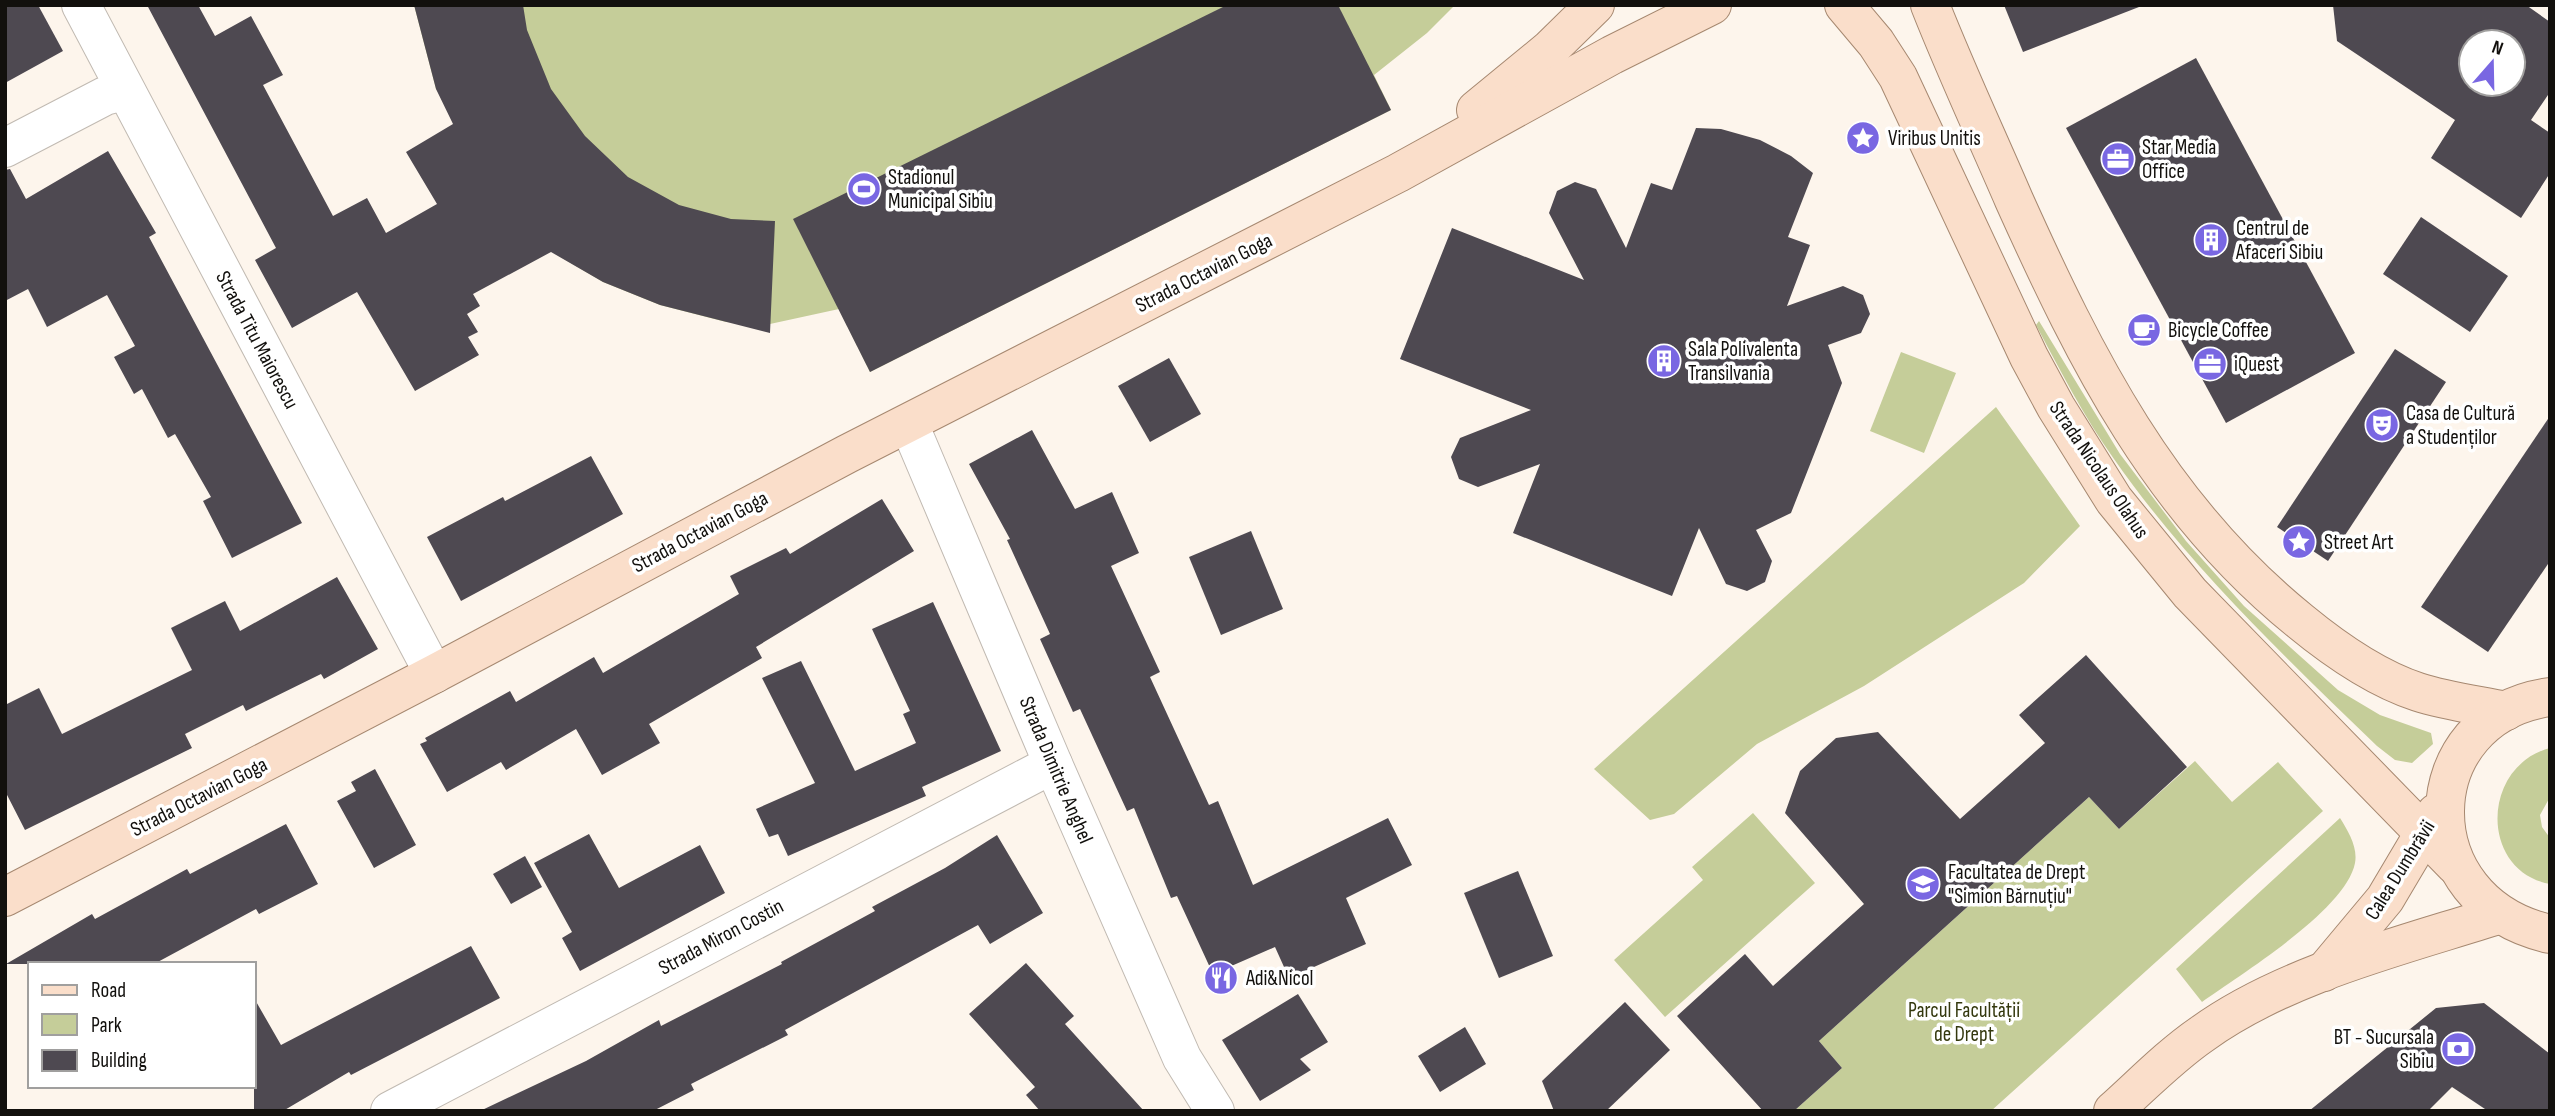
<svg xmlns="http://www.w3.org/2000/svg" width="2555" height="1116" font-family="'Sofia Sans Condensed',sans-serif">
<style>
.green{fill:#c5cd99}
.building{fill:#4e4951;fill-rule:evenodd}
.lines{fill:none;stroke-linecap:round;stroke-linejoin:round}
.minor-casing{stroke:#c1bab2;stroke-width:40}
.major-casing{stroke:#a68870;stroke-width:40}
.minor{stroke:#fff;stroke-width:38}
.major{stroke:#fadeca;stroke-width:38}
.labels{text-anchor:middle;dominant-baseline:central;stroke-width:7;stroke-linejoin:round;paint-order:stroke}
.poi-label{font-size:21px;fill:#12100d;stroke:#fff;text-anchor:start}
.street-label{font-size:21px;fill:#12100d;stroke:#fff}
.park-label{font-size:21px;fill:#34380e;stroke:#fff}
</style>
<rect width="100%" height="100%" fill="#fdf5ec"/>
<g class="green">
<path d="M414,5h1041l-28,28 -53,42 17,35 -521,262 -31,-63 -69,15 -44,-2 -66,-17 -57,-23 -44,-26 -123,-167z"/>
<path d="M2039,321l81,133 66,87 58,65 94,84 42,25 51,18 2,11 -21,19 -17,-3 -18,-14c-93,-90 -189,-181 -263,-287 -30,-42 -54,-89 -78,-134z"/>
<path d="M1901,352l55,21 -32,80 -54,-22z"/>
<path d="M1996,407l84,119 -56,57 -160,103 -107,58 -83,70 -24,6 -56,-51z"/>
<path d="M2550,748v49l-10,18 2,12 8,11v46c-71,-13 -69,-118 0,-136z"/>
<path d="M2195,761l37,41 46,-40 45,49 -332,300h-197l48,-43 -23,-27 270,-244 30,32z"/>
<path d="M1753,813l62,70 -150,134 -51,-57 89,-80 -11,-13z"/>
<path d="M2340,818c8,13 18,29 15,45 -9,47 -114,111 -153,139l-26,-33z"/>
</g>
<g class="building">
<path d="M5,5h33l25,46 -58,32z"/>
<path d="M147,5h51l17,31 36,-20 32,59 -20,10 70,131 34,-18 19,35 51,-29 -31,-52 47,-28 -17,-35 -22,-84h109l4,25 24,59 34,47 43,41 51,28 52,14 44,2 -5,112 -110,-28 -57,-23 -52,-30 -78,42 7,12 -13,8 11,18 -10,5 11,18 -64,36 -58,-99 -65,36 -37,-68 21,-12z"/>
<path d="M1227,5h111l53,105 -521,262 -77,-153z"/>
<path d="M2004,5h134l1,2 -116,45z"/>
<path d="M2333,5h193l24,17v70l-19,28 19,13v40l-29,45 -90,-60 24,-38 -118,-79zM2471,42h42v42h-42z"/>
<path d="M2196,58l159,295 -129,70 -160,-295z"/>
<path d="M1696,128l25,1 39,11 31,16 22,17 -25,64 22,8 -23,61 56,-20 20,9 7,19 -9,19 -33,12 14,38 -51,130 -35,17 16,31 -7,21 -18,9 -21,-7 -27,-56 -27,68 -159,-63 27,-69 -62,23 -19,-8 -8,-22 9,-19 71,-28 -131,-51 52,-131 132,52 -35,-67 8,-22 18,-9 21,7 30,59 25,-65 21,7z"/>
<path d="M108,151l48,82 -7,4 153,286 -70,35 -29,-57 8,-4 -36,-63 -7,4 -26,-49 -8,5 -20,-37 21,-11 -28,-51 -60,32 -19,-38 -23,12v-131l5,-1 16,30z"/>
<path d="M2421,217l87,59 -38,56 -87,-58z"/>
<path d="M2395,349l51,33 -118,179 -51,-34z"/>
<path d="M1169,358l32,56 -51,28 -32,-56z"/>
<path d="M2550,416v145l-62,91 -67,-45z"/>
<path d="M1032,430l43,79 37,-17 27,61 -28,13 49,106 -10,5 59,128 9,-4 35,84 135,-67 24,47 -66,33 20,46 -77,34 -14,-31 -62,27 -36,-78 -6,2 -37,-90 -7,3 -47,-102 -7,3 -33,-73 10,-5 -43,-94 3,-1 -41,-75z"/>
<path d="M591,456l32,58 -162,87 -34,-64 76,-40 2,4z"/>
<path d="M882,499l32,52 -158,96 6,11 -113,66 11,19 -58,32 -26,-46 -70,41 -5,-8 -54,30 -27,-48 7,-3 -2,-3 85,-47 6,11 78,-45 9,16 136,-79 -9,-18 56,-28 4,6z"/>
<path d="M1251,531l32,78 -62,26 -32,-78z"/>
<path d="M337,577l41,72 -54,30 -3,-5 -75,37 -3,-6 -58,29 7,14 -167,82 -20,-39v-86l34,-17 23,46 130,-64 -21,-42 54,-27 15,30z"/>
<path d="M933,602l68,149 -79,36 4,9 -138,60 -10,-22 -9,3 -13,-28 59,-26 -53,-105 39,-17 54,110 61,-28 -13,-29 7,-3 -38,-82z"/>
<path d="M2086,655l101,112 -68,62 -30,-32 -270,244 23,27 -48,43h-31l-86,-95 68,-62 28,32 91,-82 -79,-91 15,-42 36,-33 42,-6 82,87 85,-76 -26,-28z"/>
<path d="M375,769l41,76 -42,23 -37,-67 19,-10 -5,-9z"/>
<path d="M286,824l32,60 -59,30 -3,-5 -102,55h-148l86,-50 3,5 92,-50 3,5z"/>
<path d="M589,834l30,54 81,-43 25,48 -145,78 -18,-33 10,-6 -38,-69z"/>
<path d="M997,835l46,78 -53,31 -12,-19 -193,105 3,5 -97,49 3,6 -41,21h-173l106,-50 73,-41 2,6 121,-62 -1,-2 94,-51 -3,-4 73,-39z"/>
<path d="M525,856l17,31 -31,17 -18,-30z"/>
<path d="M1518,871l35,85 -54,22 -35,-85z"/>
<path d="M471,946l29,52 -149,77 -2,-3 -66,39h-29v-113l27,47z"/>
<path d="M1026,963l48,53 -9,8 79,87h-104l-14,-16 9,-8 -66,-73z"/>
<path d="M1298,994l30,48 -28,17 11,11 -51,31 -38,-61z"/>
<path d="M1625,1002l45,48 -64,61h-52l-12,-30z"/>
<path d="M2484,1003l66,51v57h-62l-36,-24 -24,24h-119l127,-103z"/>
<path d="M1465,1027l21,37 -46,28 -22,-36z"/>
</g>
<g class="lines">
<g class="minor-casing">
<g id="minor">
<path d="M81,5l353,669"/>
<path d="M5,148l100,-52 19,-5"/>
<path d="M909,424l144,340 129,294 33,53"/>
<path d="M390,1111l663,-347"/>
</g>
</g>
<g class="major-casing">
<g id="major">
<path d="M1844,5l32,38 22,34 131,280 27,50 58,93 76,93 265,272"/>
<path d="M1930,5c26,66 56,130 84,195 72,160 146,308 286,421 34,28 75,57 118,71 28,9 59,13 88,19"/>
<path d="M1476,110l73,-60 46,-45"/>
<path d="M2550,697c-137,19 -143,205 0,237"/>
<path d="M5,897l429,-223 413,-220 551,-281 214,-118 100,-50"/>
<path d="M2324,972l61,-73 51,-86"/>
<path d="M2113,1111c29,-26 57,-55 89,-77 83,-60 199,-88 296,-119"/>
</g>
</g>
<use href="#minor" class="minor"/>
<use href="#major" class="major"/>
</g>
<defs>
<g id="sight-disc" transform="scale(1.75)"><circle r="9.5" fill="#7967e2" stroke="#fff"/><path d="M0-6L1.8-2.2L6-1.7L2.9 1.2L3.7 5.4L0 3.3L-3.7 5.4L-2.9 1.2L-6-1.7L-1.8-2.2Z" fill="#fff"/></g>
<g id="office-disc" transform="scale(1.75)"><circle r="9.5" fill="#7967e2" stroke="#fff"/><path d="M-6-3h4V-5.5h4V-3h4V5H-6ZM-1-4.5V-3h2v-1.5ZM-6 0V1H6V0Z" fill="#fff"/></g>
<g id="stadium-disc" transform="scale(1.75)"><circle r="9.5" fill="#7967e2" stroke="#fff"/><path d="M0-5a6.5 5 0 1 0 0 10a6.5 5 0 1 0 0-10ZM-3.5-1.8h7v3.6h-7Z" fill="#fff"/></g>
<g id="building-disc" transform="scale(1.75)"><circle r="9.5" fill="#7967e2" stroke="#fff"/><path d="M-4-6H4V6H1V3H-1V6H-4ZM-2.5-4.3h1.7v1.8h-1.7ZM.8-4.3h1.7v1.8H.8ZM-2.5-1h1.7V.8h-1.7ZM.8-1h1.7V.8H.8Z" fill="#fff"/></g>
<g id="cafe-disc" transform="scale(1.75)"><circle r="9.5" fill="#7967e2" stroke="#fff"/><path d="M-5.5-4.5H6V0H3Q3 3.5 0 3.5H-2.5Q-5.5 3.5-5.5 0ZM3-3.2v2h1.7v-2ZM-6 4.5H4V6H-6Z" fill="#fff"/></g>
<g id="theatre-disc" transform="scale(1.75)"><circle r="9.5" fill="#7967e2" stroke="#fff"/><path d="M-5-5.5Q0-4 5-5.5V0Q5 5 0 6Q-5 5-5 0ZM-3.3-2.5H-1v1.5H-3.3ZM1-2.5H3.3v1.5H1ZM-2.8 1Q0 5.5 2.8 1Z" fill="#fff"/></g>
<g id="university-disc" transform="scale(1.75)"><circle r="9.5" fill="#7967e2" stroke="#fff"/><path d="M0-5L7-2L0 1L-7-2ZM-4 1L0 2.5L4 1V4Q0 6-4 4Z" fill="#fff"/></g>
<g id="restaurant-disc" transform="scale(1.75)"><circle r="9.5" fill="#7967e2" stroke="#fff"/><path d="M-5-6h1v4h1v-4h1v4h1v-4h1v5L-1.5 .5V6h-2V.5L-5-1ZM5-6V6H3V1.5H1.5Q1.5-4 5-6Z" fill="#fff"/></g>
<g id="bank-disc" transform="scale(1.75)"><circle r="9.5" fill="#7967e2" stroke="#fff"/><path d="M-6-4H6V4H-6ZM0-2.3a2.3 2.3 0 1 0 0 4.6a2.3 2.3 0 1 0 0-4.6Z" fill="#fff"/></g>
</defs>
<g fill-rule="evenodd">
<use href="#sight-disc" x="1863" y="138"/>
<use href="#office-disc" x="2118" y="159"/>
<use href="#stadium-disc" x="864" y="189"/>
<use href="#building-disc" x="2211" y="240"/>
<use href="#cafe-disc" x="2144" y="330"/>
<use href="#building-disc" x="1664" y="361"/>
<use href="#office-disc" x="2210" y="364"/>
<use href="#theatre-disc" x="2382" y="425"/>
<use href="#sight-disc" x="2299" y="542"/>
<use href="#university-disc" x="1923" y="884"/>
<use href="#restaurant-disc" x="1221" y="978"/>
<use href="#bank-disc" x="2458" y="1049"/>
</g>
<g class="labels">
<g class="poi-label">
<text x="1888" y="138">Viribus Unitis</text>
<text x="2142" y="147">Star Media<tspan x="2142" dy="24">Office</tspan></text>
<text x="888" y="177">Stadionul<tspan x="888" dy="24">Municipal Sibiu</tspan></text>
<text x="2236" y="228">Centrul de<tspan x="2236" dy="24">Afaceri Sibiu</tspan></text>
<text x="2168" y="330">Bicycle Coffee</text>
<text x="1688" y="349">Sala Polivalenta<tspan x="1688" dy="24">Transilvania</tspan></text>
<text x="2234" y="364">iQuest</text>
<text x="2406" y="413">Casa de Cultură<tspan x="2406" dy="24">a Studenților</tspan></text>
<text x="2324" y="542">Street Art</text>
<text x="1948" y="872">Facultatea de Drept<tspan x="1948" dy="24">"Simion Bărnuțiu"</tspan></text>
<text x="1246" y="978">Adi&amp;Nicol</text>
<text x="2434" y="1037" text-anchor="end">BT - Sucursala<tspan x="2434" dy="24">Sibiu</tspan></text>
</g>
<g class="street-label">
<text transform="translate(1204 273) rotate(-27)">Strada Octavian Goga</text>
<text transform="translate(257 340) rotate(62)">Strada Titu Maiorescu</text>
<text transform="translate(2099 470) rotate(56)">Strada Nicolaus Olahus</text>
<text transform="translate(700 532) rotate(-28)">Strada Octavian Goga</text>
<text transform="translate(1056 770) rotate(67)">Strada Dimitrie Anghel</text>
<text transform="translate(199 797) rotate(-27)">Strada Octavian Goga</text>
<text transform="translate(2400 870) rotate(-58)">Calea Dumbrăvii</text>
<text transform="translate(721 937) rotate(-28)">Strada Miron Costin</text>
</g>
<g class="park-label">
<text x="1964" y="1010">Parcul Facultății<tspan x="1964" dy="24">de Drept</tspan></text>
</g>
</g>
<rect width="2555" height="1116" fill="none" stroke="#12100d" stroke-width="14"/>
<rect x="28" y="962" width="228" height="126" fill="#ffffff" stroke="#a09f9e" stroke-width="2"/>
<rect x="42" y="985" width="35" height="10" fill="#fadeca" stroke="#a09f9e" stroke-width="2"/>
<text x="91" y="997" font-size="21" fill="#12100d">Road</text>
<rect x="42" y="1014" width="35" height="21" fill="#c5cd99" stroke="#a09f9e" stroke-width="2"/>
<text x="91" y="1032" font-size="21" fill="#12100d">Park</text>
<rect x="42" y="1050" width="35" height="21" fill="#4e4951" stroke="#a09f9e" stroke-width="2"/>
<text x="91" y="1067" font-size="21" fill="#12100d">Building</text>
<g transform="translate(2492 63) rotate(20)"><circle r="33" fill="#ffffff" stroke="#a09f9e" stroke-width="2"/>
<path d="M0-5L12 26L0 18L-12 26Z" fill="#7967e2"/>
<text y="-10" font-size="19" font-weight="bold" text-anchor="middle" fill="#12100d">N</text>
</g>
</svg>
